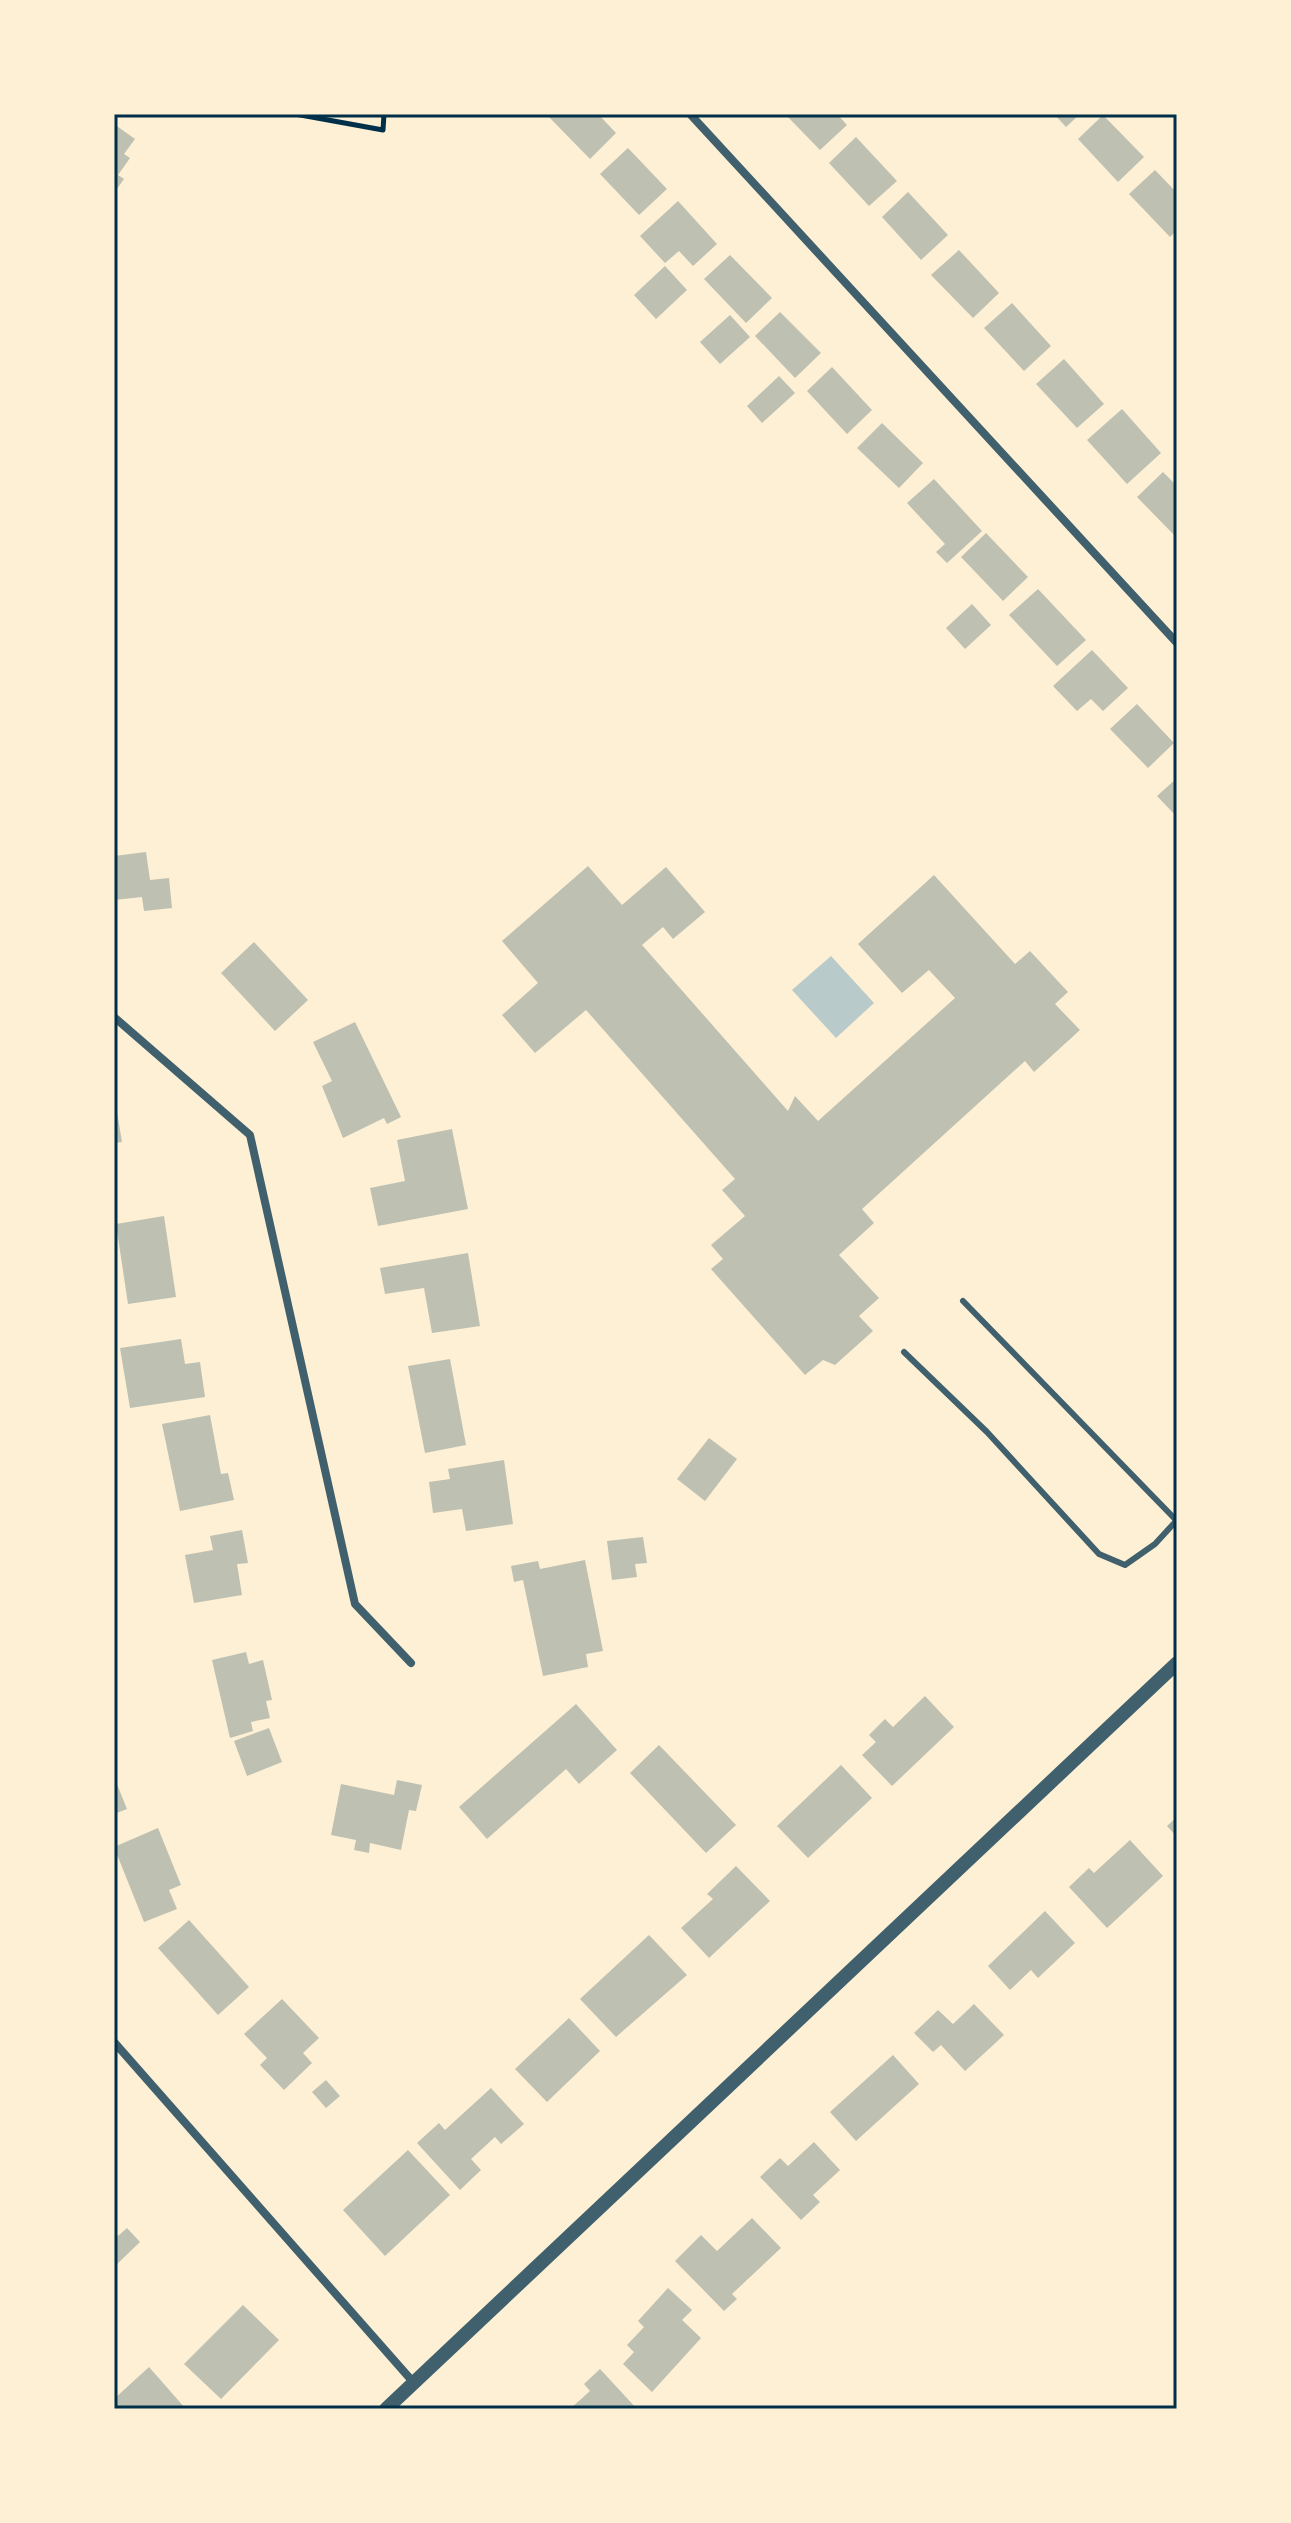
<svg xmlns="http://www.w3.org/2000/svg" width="1291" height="2523" font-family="Overpass,sans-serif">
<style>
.green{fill:#b9caca}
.building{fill:#bec0b2}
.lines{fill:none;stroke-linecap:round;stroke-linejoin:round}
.path{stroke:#003049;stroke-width:5}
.service{stroke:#3f606c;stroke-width:6}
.minor{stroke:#3f606c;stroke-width:8}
.tertiary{stroke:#3f606c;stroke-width:14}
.neatline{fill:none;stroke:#003049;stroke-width:3}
</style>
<rect width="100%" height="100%" fill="#fdf0d5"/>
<path class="green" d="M831,956l43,47 -38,35 -44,-48z"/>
<g class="building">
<path d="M551,114h47l18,19 -26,26 -42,-43z"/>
<path d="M785,114h52l10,11 -27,25z"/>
<path d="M1054,114h26l-14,13z"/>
<path d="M1103,115l41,42 -26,25 -40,-43z"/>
<path d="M114,124l21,15 -11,15 6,4 -12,17 6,4 -10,14z"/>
<path d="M856,137l41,44 -28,25 -40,-43z"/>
<path d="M628,148l39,41 -28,26 -39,-41z"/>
<path d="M1155,170l22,23v37l-7,7 -41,-43z"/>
<path d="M908,192l40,43 -27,25 -39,-43z"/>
<path d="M678,201l39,43 -24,22 -14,-15 -14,12 -25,-27z"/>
<path d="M959,250l40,43 -26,25 -42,-43z"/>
<path d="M730,255l42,43 -26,25 -42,-44z"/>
<path d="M665,266l22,24 -31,29 -22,-24z"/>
<path d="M1012,303l39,43 -27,25 -40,-43z"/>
<path d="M780,312l41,41 -26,25 -40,-42z"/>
<path d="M730,315l20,22 -30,27 -20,-22z"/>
<path d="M1064,359l40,45 -27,24 -41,-44z"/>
<path d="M832,367l40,43 -25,24 -40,-43z"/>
<path d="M779,376l16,17 -33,30 -15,-17z"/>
<path d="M1122,409l39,44 -34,31 -40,-44z"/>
<path d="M882,423l41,40 -24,25 -42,-40z"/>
<path d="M1163,472l14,14v52l-40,-41z"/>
<path d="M934,479l48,52 -35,32 -11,-11 9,-8 -38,-41z"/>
<path d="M986,533l42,44 -25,24 -42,-44z"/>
<path d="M1038,589l48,51 -29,26 -48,-51z"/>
<path d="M972,604l19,21 -26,24 -19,-21z"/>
<path d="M1092,650l36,38 -25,23 -12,-12 -14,12 -24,-25z"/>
<path d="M1137,704l37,39 -26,25 -38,-39z"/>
<path d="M1177,778v39l-20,-21z"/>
<path d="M146,852l4,28 19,-2 3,30 -28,3 -2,-14 -28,3v-44z"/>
<path d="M588,866l34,39 44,-38 39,45 -32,27 -10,-12 -21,18 146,166 7,-15 23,25 137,-123 -26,-28 -27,23 -44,-49 76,-69 81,89 15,-13 38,41 -13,12 25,26 -46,42 -9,-11 -163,148 12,14 -35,32 40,43 -20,18 14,15 -38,34 -12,-5 -18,15 -94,-106 12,-10 -12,-14 34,-29 -23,-26 13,-11 -149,-169 -51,43 -33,-38 36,-32 -36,-42z"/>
<path d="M254,942l54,58 -33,31 -54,-58z"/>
<path d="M355,1022l46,95 -14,7 -3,-6 -41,20 -21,-52 10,-5 -19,-39z"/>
<path d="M114,1094l8,48 -8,1z"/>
<path d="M452,1129l16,80 -90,17 -8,-38 35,-7 -8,-41z"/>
<path d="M164,1216l12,81 -48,7 -12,-80z"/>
<path d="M468,1253l12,73 -48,7 -8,-45 -39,6 -5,-26z"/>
<path d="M181,1339l4,25 15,-2 5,35 -75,11 -10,-60z"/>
<path d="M450,1359l16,86 -41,8 -17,-87z"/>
<path d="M210,1415l11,59 7,-1 6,27 -54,11 -18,-87z"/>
<path d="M709,1438l28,21 -32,42 -28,-22z"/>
<path d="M504,1460l9,64 -47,7 -4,-22 -29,4 -4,-31 21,-3 -2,-10z"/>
<path d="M242,1530l6,33 -11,1 5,31 -48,8 -9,-48 28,-5 -3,-14z"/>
<path d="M643,1537l4,26 -12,1 2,13 -25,3 -5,-39z"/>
<path d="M585,1560l18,91 -17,3 2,13 -45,9 -20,-96 -9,2 -3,-16 27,-5 2,8z"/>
<path d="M246,1652l3,12 14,-4 9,40 -6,1 4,17 -19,4 2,9 -23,7 -18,-78z"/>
<path d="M925,1696l29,31 -62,59 -30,-31 14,-13 -7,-7 16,-16 8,8z"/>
<path d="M576,1704l41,46 -38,34 -13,-15 -79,70 -28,-32z"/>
<path d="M269,1728l13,34 -35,14 -13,-35z"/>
<path d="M659,1745l77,80 -30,28 -76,-80z"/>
<path d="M841,1765l31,33 -64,60 -31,-32z"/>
<path d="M114,1777l13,32 -13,5z"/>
<path d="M397,1780l25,5 -6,26 -7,-1 -8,40 -31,-7 -1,10 -15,-3 2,-10 -25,-5 10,-51 53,11z"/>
<path d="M1177,1817v20l-10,-11z"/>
<path d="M158,1828l23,57 -12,5 8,19 -33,13 -30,-75z"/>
<path d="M1130,1840l33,36 -56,52 -38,-41 20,-19 5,5z"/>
<path d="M736,1866l34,35 -61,57 -28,-30 32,-29 -6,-5z"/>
<path d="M1045,1911l30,32 -37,35 -7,-8 -21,20 -22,-24z"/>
<path d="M189,1920l60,67 -31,28 -60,-67z"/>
<path d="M649,1935l38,40 -71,62 -36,-38z"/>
<path d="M282,1999l37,39 -16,15 9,10 -28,27 -24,-25 7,-7 -23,-24z"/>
<path d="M974,2004l30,31 -39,36 -24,-26 -8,7 -19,-19 24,-23 15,14z"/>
<path d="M569,2018l31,33 -53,51 -32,-33z"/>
<path d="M893,2055l26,29 -63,57 -26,-29z"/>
<path d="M326,2080l14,16 -14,12 -14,-16z"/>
<path d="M491,2088l33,36 -23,20 -6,-7 -24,22 10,11 -21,20 -43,-47 22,-20 6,7z"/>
<path d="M814,2142l26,28 -27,25 7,7 -19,18 -41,-43 20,-19 8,8z"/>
<path d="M408,2150l42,45 -65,61 -42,-46z"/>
<path d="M752,2218l29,30 -49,46 5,5 -13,12 -49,-50 26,-26 16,16z"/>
<path d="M127,2228l13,14 -26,25v-36l4,5z"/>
<path d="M668,2288l24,22 -10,10 19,18 -49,54 -29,-28 11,-12 -7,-7 17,-18 -6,-6z"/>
<path d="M243,2305l36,35 -58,59 -37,-35z"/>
<path d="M149,2367l36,41 -1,1h-70v-10z"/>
<path d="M600,2369l37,40h-67l20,-18 -6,-7z"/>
</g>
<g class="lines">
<path class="path" d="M295,114l88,16 1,-16"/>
<g class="service">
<path d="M963,1301l213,219"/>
<path d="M904,1352l83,80 112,122 26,11 30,-21 22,-24"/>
</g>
<g class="minor">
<path d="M690,114l487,529"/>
<path d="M114,1017l136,118 105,469 56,59"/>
<path d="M114,2042l300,341"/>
</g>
<path class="tertiary" d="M386,2409l791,-746"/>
</g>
<rect width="1291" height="2523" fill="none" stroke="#fdf0d5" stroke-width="232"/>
<rect x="116" y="116" width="1059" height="2291" class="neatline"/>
</svg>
